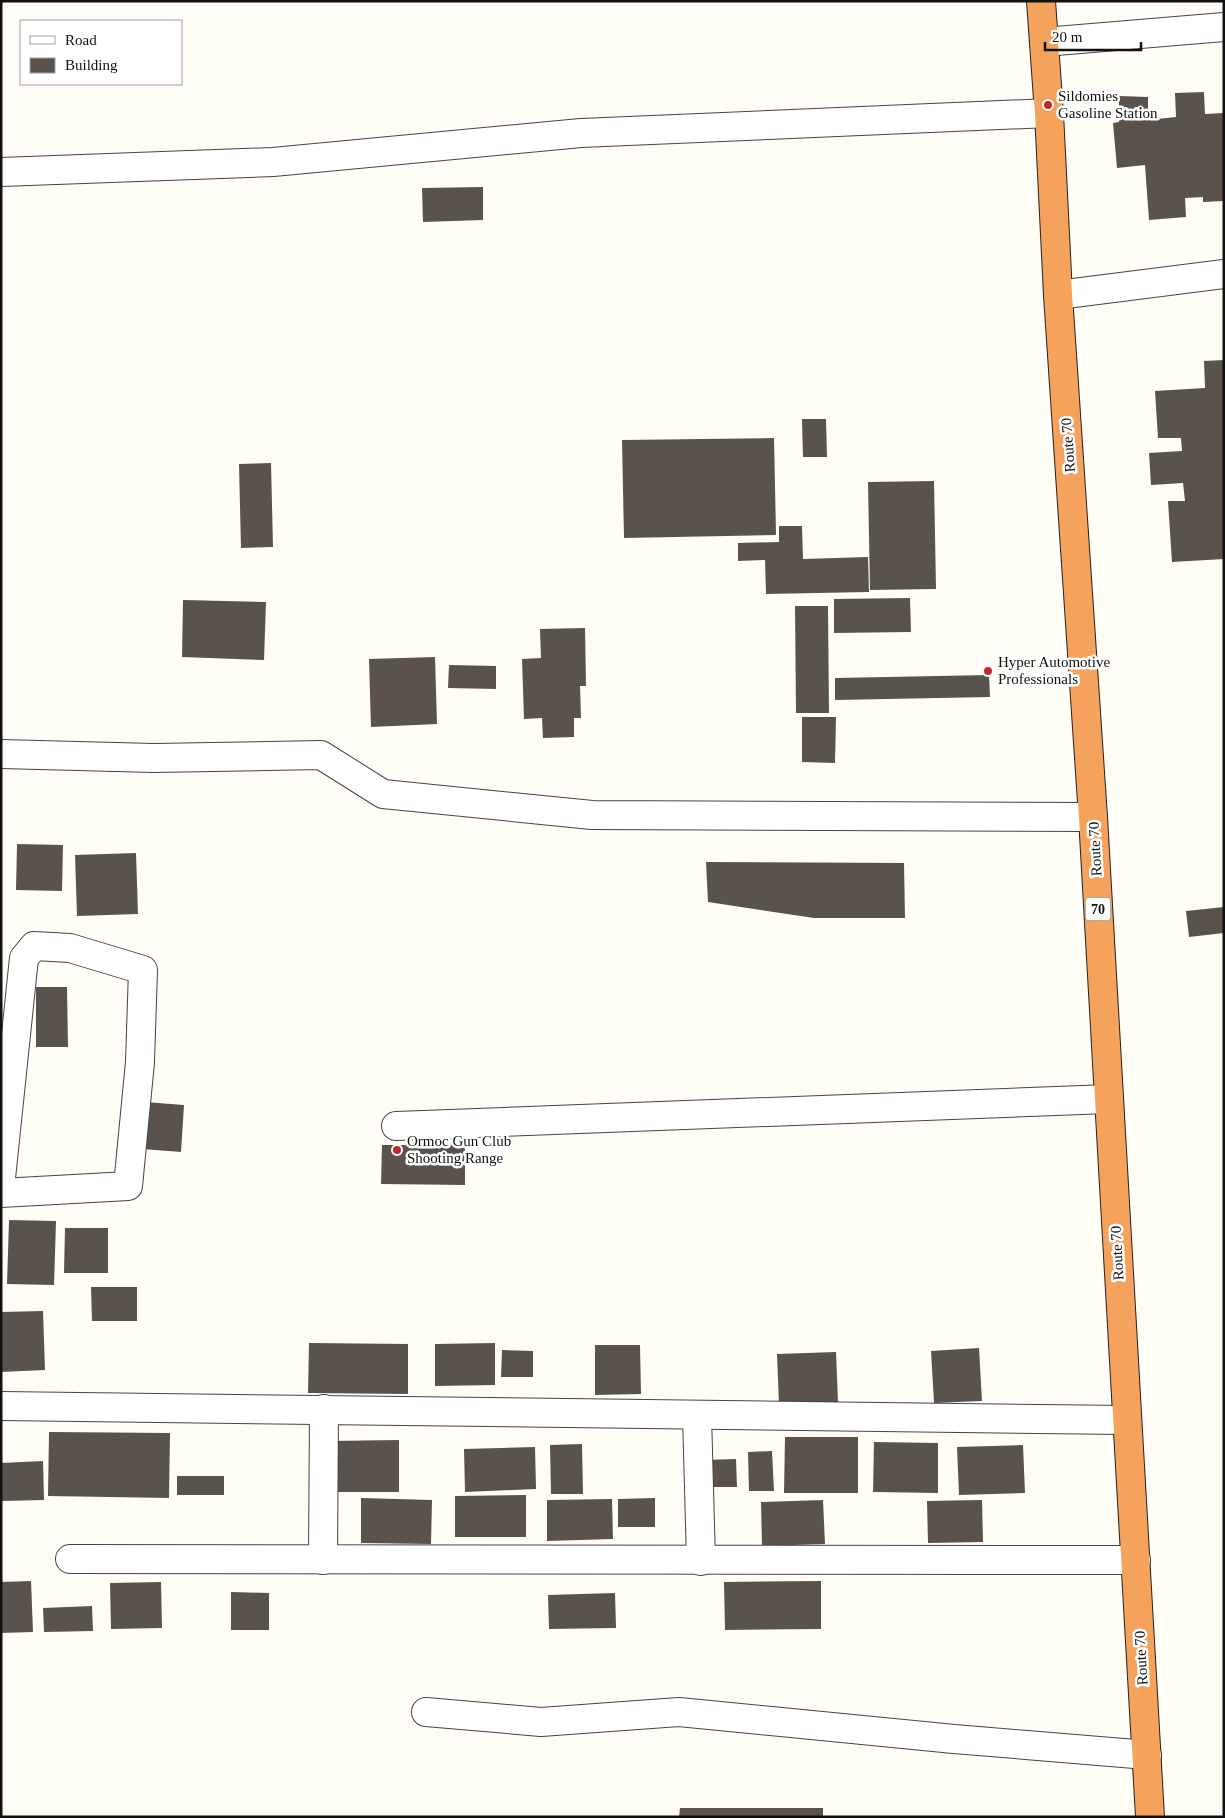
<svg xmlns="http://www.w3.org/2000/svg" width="1225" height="1818" font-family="Georgia,serif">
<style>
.building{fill:#5a524d}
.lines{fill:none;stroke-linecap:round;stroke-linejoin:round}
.minor-casing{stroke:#444;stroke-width:30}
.highway-casing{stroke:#222;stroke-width:30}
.minor{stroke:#fff;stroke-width:28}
.highway{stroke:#f5a25d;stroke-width:28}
.poi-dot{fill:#c4262e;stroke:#fff;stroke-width:2}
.labels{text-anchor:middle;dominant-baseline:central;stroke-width:5;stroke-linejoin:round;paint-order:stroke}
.shield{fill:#fff;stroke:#585858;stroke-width:1}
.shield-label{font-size:14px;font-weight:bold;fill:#111}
.poi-label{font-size:15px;fill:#111;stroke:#fff;text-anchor:start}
.street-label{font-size:15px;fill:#111;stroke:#fff}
</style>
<rect width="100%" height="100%" fill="#fffdf5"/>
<g class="building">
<path d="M1204,92l1,22 19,-1v88l-21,1v-5l-18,1 1,19 -37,3 -4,-55 -28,3 -4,-45 6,-1v-26l29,1v23l28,-3 -1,-24z"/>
<path d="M483,187v33l-60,2 -1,-34z"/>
<path d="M1224,360v199l-52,3 -4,-61h17l-2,-18 -32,2 -2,-32 33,-2 -1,-13h-23l-3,-47 50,-3 -1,-27z"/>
<path d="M802,419h24l1,38h-24z"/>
<path d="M774,438l2,97 -152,3 -2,-98z"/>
<path d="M271,463l2,84 -32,1 -2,-84z"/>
<path d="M934,481l2,108 -66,1 -2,-108z"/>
<path d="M779,526h23l1,33 65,-2 1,35 -103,2 -1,-34 -27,1v-18l41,-1z"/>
<path d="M910,598l1,34 -77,1v-34z"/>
<path d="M183,600l83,2 -2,58 -82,-3z"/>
<path d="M795,606h33l1,107h-33z"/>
<path d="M585,628l1,58h-6l1,32h-7v19l-31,1 -1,-20 -18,1 -2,-60 19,-1 -1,-29z"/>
<path d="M435,657l2,67 -66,3 -2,-68z"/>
<path d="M449,665l47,1v23l-48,-1z"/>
<path d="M989,675l1,22 -155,3v-22z"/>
<path d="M802,717h34l-1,46 -33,-1z"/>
<path d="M17,844l46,1 -1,46 -46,-1z"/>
<path d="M136,853l2,61 -61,2 -2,-61z"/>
<path d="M706,862l198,1 1,55h-91l-106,-16z"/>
<path d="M1224,907v26l-35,4 -3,-26z"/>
<path d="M36,987h31l1,60h-32z"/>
<path d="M145,1102l39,3 -3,47 -39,-3z"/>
<path d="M382,1145h83v40l-84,-1z"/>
<path d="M9,1220l47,1 -2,64 -47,-1z"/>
<path d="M65,1228h43v45h-44z"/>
<path d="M91,1287h46v34h-45z"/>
<path d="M43,1311l2,59 -44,2v-60z"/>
<path d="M309,1343l99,1v50l-100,-1z"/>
<path d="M495,1343v42l-60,1v-42z"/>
<path d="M595,1345h45l1,49 -46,1z"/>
<path d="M979,1348l3,53 -48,2 -3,-52z"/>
<path d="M502,1350l31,1v26h-32z"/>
<path d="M836,1352l2,51 -59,1 -2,-50z"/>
<path d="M49,1432l121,1 -1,65 -121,-2z"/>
<path d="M785,1437h73v56h-74z"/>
<path d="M399,1440v52h-69v-51z"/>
<path d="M874,1442l64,1v50l-65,-1z"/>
<path d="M582,1444l1,50h-32l-1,-49z"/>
<path d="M1023,1445l2,48 -66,2 -2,-48z"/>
<path d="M535,1447l1,42 -71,3 -1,-43z"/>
<path d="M772,1451l2,40h-25l-1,-39z"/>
<path d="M736,1459l1,28h-33v-27z"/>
<path d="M43,1461l1,39 -43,1v-38z"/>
<rect x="177" y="1476" width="47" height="19"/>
<path d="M526,1495v42h-71v-41z"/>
<path d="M361,1498l71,2 -1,44 -70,-1z"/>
<path d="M655,1498v29h-37v-28z"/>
<path d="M612,1499l1,40 -66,2v-41z"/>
<path d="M823,1500l2,44 -63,2 -1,-44z"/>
<path d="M982,1500l1,42 -55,1 -1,-42z"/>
<path d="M31,1581l2,51 -32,1v-51z"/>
<path d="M821,1581v48l-96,1 -1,-48z"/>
<path d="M161,1582l1,46 -51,1 -1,-46z"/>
<path d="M231,1592l38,1v37h-38z"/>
<path d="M615,1593l1,35 -67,1 -1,-34z"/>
<path d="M92,1606l1,25 -49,1 -1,-24z"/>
<path d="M680,1808h143v9h-144z"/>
</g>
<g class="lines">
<g class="minor-casing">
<g id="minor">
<path d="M1044,42l180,-15"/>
<path d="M1,172l272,-10 308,-29 468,-20"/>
<path d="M1058,295l166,-21"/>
<path d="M1,754l153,4 167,-3 62,39 209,21 501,2"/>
<path d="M396,1126l713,-27"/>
<path d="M1,1178l23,-220 10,-12 36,2 73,22 -3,92 -12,124 -127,7"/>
<path d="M1,1406l1125,14"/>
<path d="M697,1415l4,146"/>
<path d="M70,1559l1066,1"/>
<path d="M323,1560l1,-151"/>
<path d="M426,1712l115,10 138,-10 275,27 193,16"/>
</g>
</g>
<g class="highway-casing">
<path id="highway" d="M1041,1l8,112 9,182 35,522 57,1000"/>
</g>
<use href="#minor" class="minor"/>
<use href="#highway" class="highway"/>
</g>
<g class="poi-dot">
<circle cx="1048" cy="105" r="5"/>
<circle cx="988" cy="671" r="5"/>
<circle cx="397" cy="1150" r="5"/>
</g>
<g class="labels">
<rect class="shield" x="1085.5" y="897.5" width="25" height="23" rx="4"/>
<g class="shield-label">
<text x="1098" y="909">70</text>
</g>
<g class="poi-label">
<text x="1058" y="96">Sildomies<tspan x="1058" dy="17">Gasoline Station</tspan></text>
<text x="998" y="662">Hyper Automotive<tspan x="998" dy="17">Professionals</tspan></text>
<text x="407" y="1141">Ormoc Gun Club<tspan x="407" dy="17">Shooting Range</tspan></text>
</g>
<g class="street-label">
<text transform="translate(1068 445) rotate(-94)">Route 70</text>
<text transform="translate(1095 849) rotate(-93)">Route 70</text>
<text transform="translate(1117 1253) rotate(-93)">Route 70</text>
<text transform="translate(1141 1658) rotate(-93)">Route 70</text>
</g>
</g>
<rect width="1225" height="1818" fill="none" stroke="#111111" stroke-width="5"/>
<rect x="20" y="20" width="162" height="65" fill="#ffffff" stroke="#a0a0a0"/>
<rect x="30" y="36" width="25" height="8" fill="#ffffff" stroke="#a0a0a0"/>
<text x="65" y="45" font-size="15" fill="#111111">Road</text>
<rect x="30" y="58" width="25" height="15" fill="#5a524d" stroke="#a0a0a0"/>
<text x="65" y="70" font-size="15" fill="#111111">Building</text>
<path d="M1045 42v8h96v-8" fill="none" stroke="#111111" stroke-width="2.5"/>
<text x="1052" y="42" font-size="15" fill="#111111" stroke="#ffffff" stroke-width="4" paint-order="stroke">20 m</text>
</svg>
